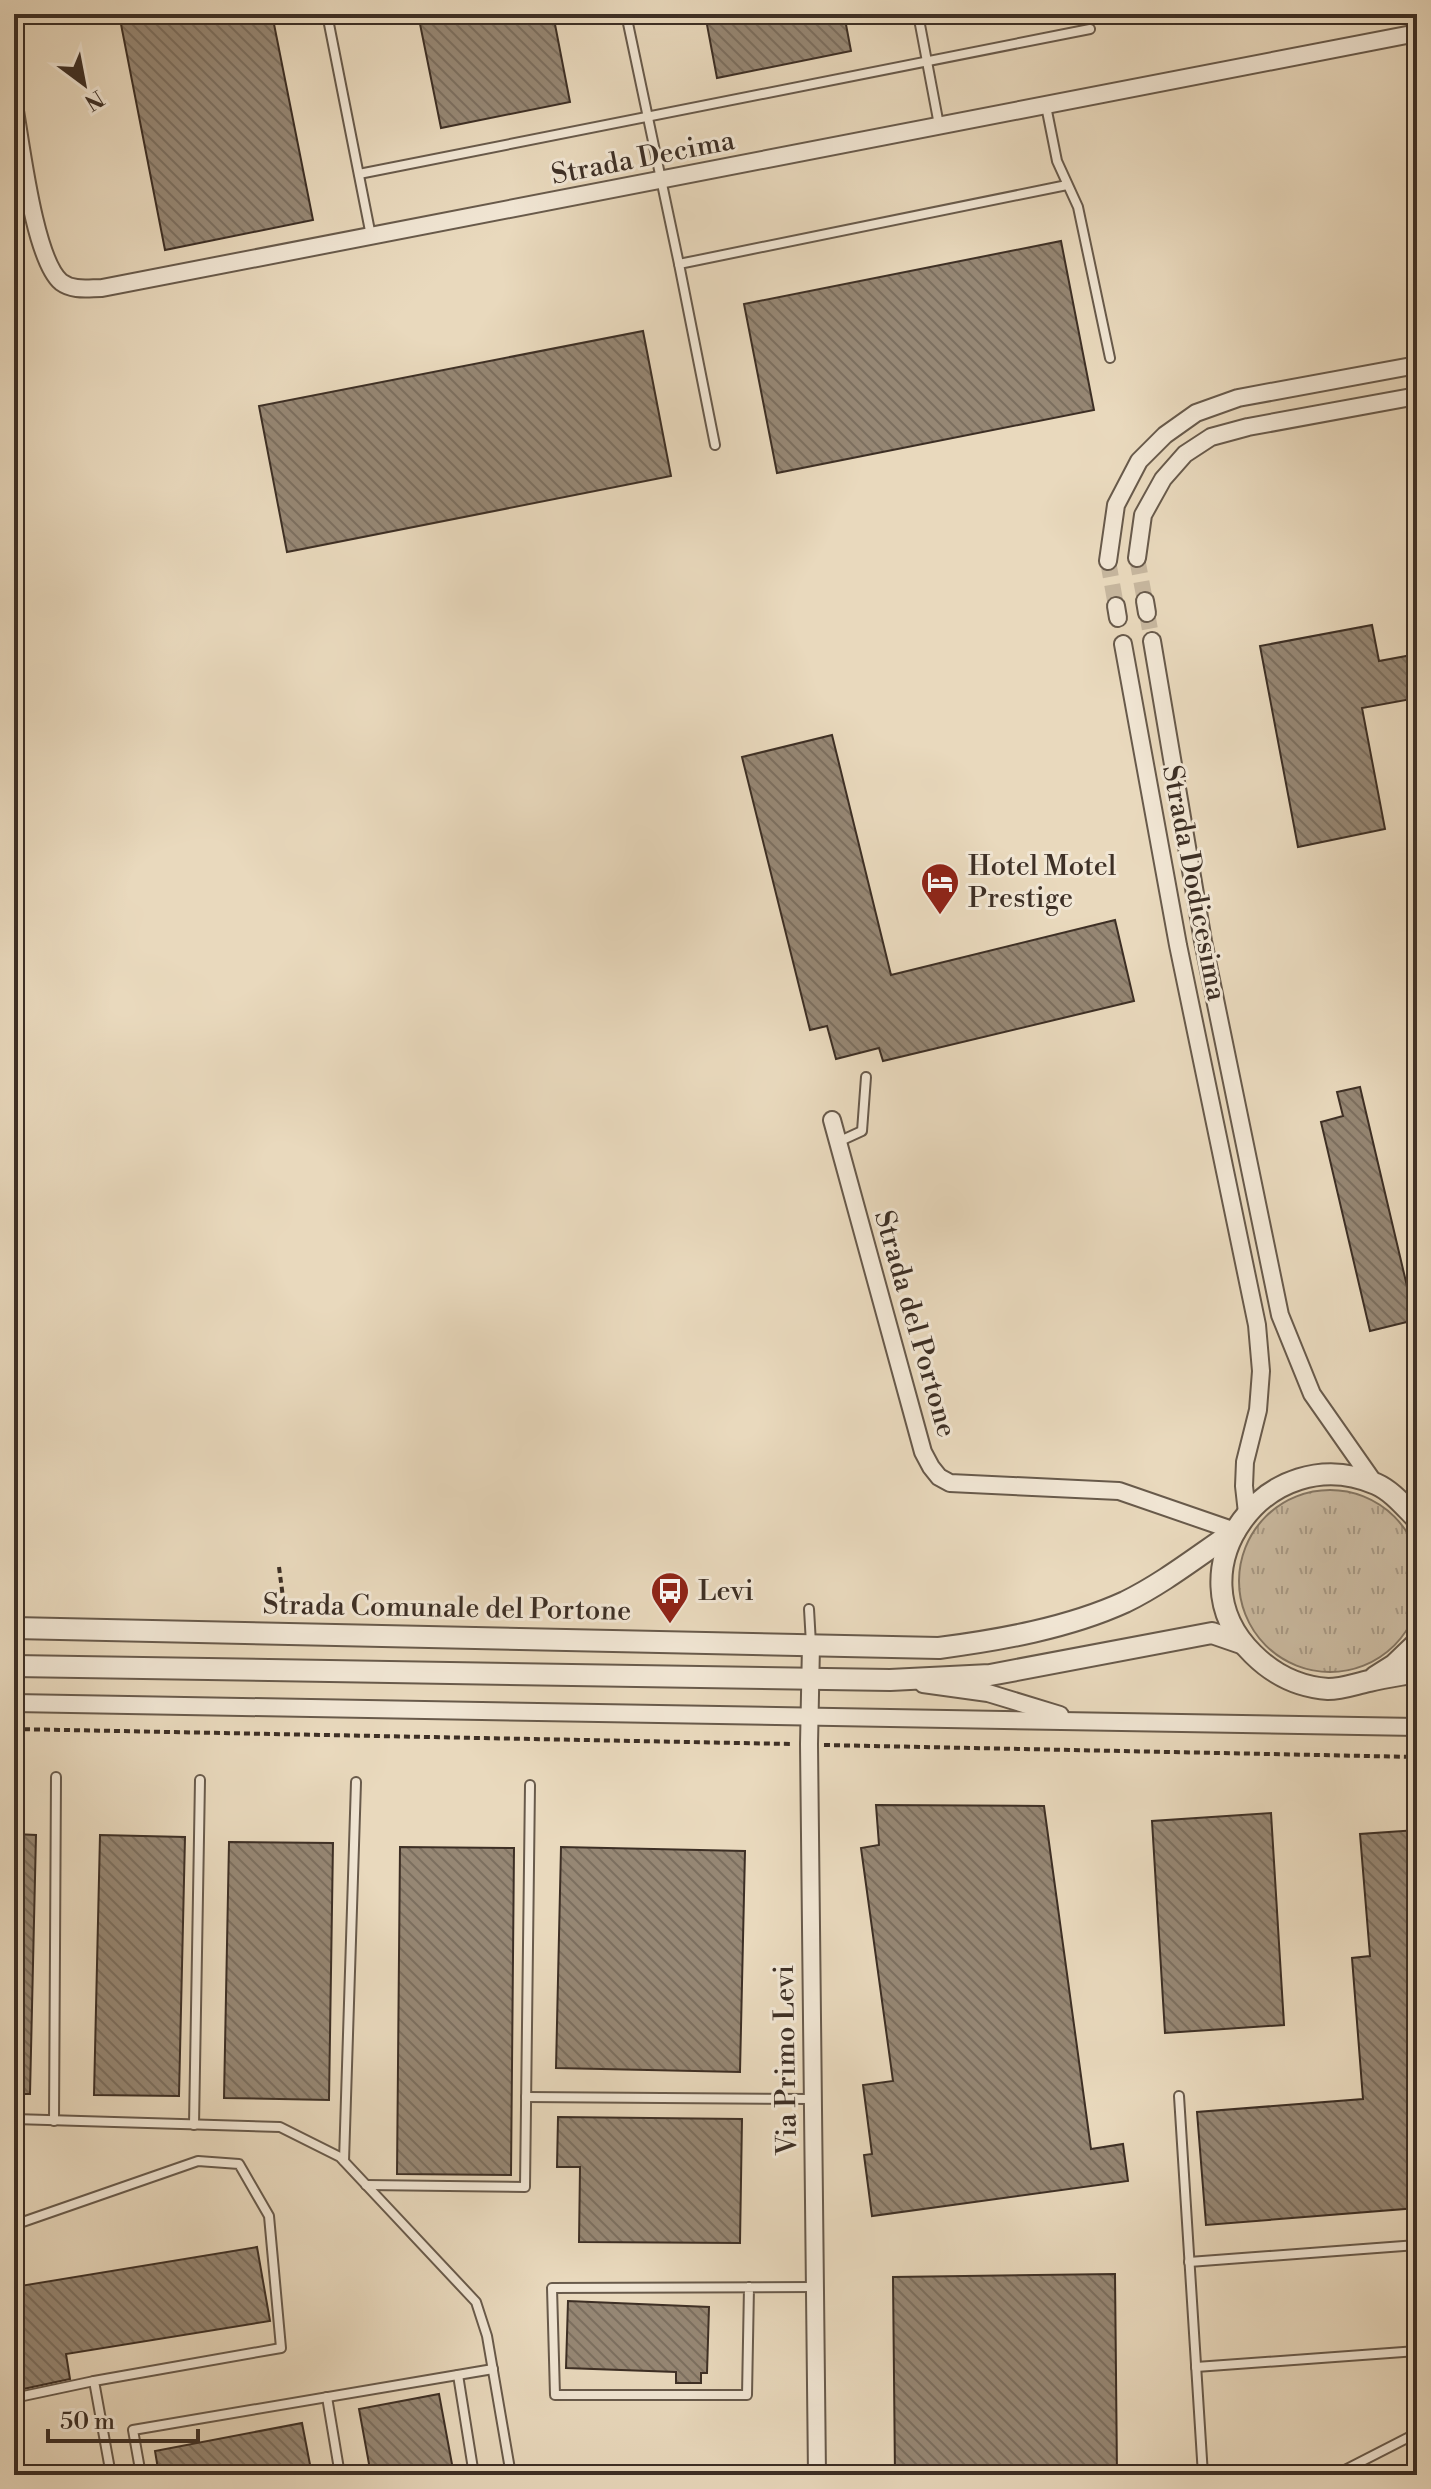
<svg xmlns="http://www.w3.org/2000/svg" width="1431" height="2489" font-family="'Libre Bodoni',serif">
<style>
.grass{fill:url(#grass-tufts);stroke:#847664;stroke-width:2}
.building{fill:url(#building-back-hatch);stroke:#3d2f25;stroke-width:2}
.lines{fill:none;stroke-linecap:round;stroke-linejoin:round}
.minor-tunnel{stroke:#c7b79f;stroke-width:16;stroke-dasharray:16 8;stroke-linecap:butt}
.service-casing{stroke:#685a4b;stroke-width:12}
.minor-casing{stroke:#685a4b;stroke-width:20}
.tertiary-casing{stroke:#685a4b;stroke-width:24}
.path{stroke:#3d2f25;stroke-width:4;stroke-dasharray:6 4;stroke-linecap:butt}
.service{stroke:#f1e6d4;stroke-width:8}
.minor{stroke:#f1e6d4;stroke-width:16}
.tertiary{stroke:#f1e6d4;stroke-width:20}
.labels{text-anchor:middle;dominant-baseline:central;stroke-width:6;stroke-linejoin:round;paint-order:stroke}
.street-label{font-size:28px;fill:#3d2f25;stroke:#f1e6d4}
.poi-label{font-size:28px;fill:#3d2f25;stroke:#f1e6d4;text-anchor:start}
</style>
<defs>
<pattern id="grass-tufts" width="24" height="20" patternUnits="userSpaceOnUse" patternTransform="scale(2)"><rect width="24" height="20" fill="#ccbca3"/><path d="M3 7l-1-3M5 7V3M7 7l1-3M15 17l-1-3M17 17v-4M19 17l1-3" fill="none" stroke="#a79985"/></pattern>
<pattern id="building-back-hatch" width="6" height="6" patternUnits="userSpaceOnUse" patternTransform="scale(2)"><rect width="6" height="6" fill="#968774"/><path d="M-1 5l2 2M0 0l6 6M5-1l2 2" fill="none" stroke="#7c6f5f"/></pattern>
</defs>
<rect width="100%" height="100%" fill="#e9d9bd"/>
<filter id="stains"><feTurbulence type="fractalNoise" baseFrequency=".0025" numOctaves="4"/><feColorMatrix values="0 0 0 0 .2 0 0 0 0 .09 0 0 0 0 .02 0 0 0 .5 -.17"/></filter>
<radialGradient id="worn" r=".72"><stop offset=".6" stop-color="#630" stop-opacity="0"/><stop offset="1" stop-color="#630" stop-opacity=".3"/></radialGradient>
<circle class="grass" cx="1330" cy="1581" r="91"/>
<g class="building">
<path d="M119,14h153l41,206 -148,30z"/>
<path d="M418,14h135l17,88 -129,26z"/>
<path d="M705,14h139l7,37 -134,27z"/>
<path d="M1061,241l33,169 -317,63 -33,-169z"/>
<path d="M643,331l28,145 -384,76 -28,-146z"/>
<path d="M1372,625l7,36 38,-7v44l-55,10 23,121 -87,18 -38,-201z"/>
<path d="M832,735l59,240 224,-55 19,81 -251,60 -4,-13 -43,11 -9,-33 -17,4 -68,-273z"/>
<path d="M1360,1087l55,233 -45,11 -49,-209 22,-6 -6,-24z"/>
<path d="M876,1805l168,1 47,343 32,-5 5,37 -256,35 -8,-61 8,-1 -9,-69 30,-4 -32,-233 18,-3z"/>
<path d="M1271,1813l13,212 -119,8 -13,-212z"/>
<path d="M1417,1830v378l-211,17 -9,-113 166,-13 -11,-141 18,-2 -10,-122z"/>
<path d="M14,1834l22,1 -6,259h-16z"/>
<path d="M100,1835l85,2 -6,259 -85,-1z"/>
<path d="M229,1842l104,1 -4,257 -105,-2z"/>
<path d="M400,1847l114,1 -3,327 -114,-1z"/>
<path d="M561,1847l184,4 -5,221 -184,-4z"/>
<path d="M558,2117l184,2 -2,124 -161,-1 1,-75h-23z"/>
<path d="M257,2247l13,74 -204,33 4,25 -56,12v-104z"/>
<path d="M1115,2274l2,201h-222l-2,-198z"/>
<path d="M568,2301l141,6 -2,66h-6v10h-25v-11l-110,-4z"/>
<path d="M439,2394l15,81h-83l-12,-66z"/>
<path d="M302,2423l10,52h-153l-4,-24z"/>
</g>
<g class="lines">
<g class="minor-tunnel">
<path d="M1137,558l8,43"/>
<path d="M1108,561l8,45"/>
<path d="M1147,613l5,28"/>
</g>
<g class="service-casing">
<g id="service">
<path d="M327,14l44,222"/>
<path d="M626,14l53,250"/>
<path d="M918,14l21,111"/>
<path d="M1046,106l11,55 21,46 32,151"/>
<path d="M359,174l731,-145"/>
<path d="M715,445l-36,-181 388,-79"/>
<path d="M838,1142l24,-11 4,-54"/>
<path d="M809,1609l2,35"/>
<path d="M1179,2096l24,379"/>
<path d="M526,2097l287,2"/>
<path d="M14,2119l266,8 60,30 136,145 11,34 24,139"/>
<path d="M54,2121l2,-344"/>
<path d="M194,2125l6,-345"/>
<path d="M344,2161l12,-379"/>
<path d="M366,2185l159,2 5,-402"/>
<path d="M14,2225l184,-64 41,3 30,52 12,132 -187,33 17,94"/>
<path d="M1189,2262l228,-17"/>
<path d="M749,2287l-2,108h-192l-3,-107 262,-1"/>
<path d="M1196,2367l221,-16"/>
<path d="M458,2375l16,100"/>
<path d="M327,2397l13,78"/>
<path d="M14,2398l80,-17"/>
<path d="M141,2475l-8,-45 360,-61"/>
<path d="M1335,2475l82,-42"/>
</g>
</g>
<g class="minor-casing">
<g id="minor">
<path d="M14,105c7,38 20,154 47,177 12,9 27,6 41,6l1315,-255"/>
<path d="M1137,558l6,-43 20,-36 22,-25 26,-17 37,-10 169,-31"/>
<path d="M1108,561l8,-56 23,-44 26,-26 31,-22 42,-15 179,-33"/>
<path d="M1145,601l2,12"/>
<path d="M1116,606l2,12"/>
<path d="M1152,641l51,300 77,374 32,79 63,90"/>
<path d="M1123,644l55,301 79,380 4,46 -3,39 -13,52 -1,24 3,27"/>
<path d="M832,1120l91,332 8,15 8,10 11,6 169,8 116,40"/>
<path d="M811,1645l-2,99 8,731"/>
<path d="M923,1684l65,9 72,22"/>
<path d="M14,1703l1403,24"/>
</g>
</g>
<g class="tertiary-casing">
<g id="tertiary">
<path d="M1417,1519c-13,-13 -25,-28 -41,-35 -109,-47 -207,88 -123,170 21,21 45,33 75,35 14,0 27,-5 41,-8 16,-4 32,-6 48,-9"/>
<path d="M14,1628l925,20c61,-8 129,-20 186,-46 39,-19 74,-47 110,-71"/>
<path d="M14,1666l876,14 100,-5 222,-42 29,10"/>
<path d="M1375,1677l19,-12 23,-22"/>
</g>
</g>
<g class="path">
<path d="M279,1567l6,46"/>
<path d="M14,1729l777,15"/>
<path d="M824,1745l593,12"/>
</g>
<use href="#service" class="service"/>
<use href="#minor" class="minor"/>
<use href="#tertiary" class="tertiary"/>
</g>
<defs>
<g id="hotel-pin" transform="scale(2)"><path d="M0 17L-7.5 6A9.5 9.5 0 1 1 7.5 6Z" fill="#8f2418" stroke="#f1e6d4"/><path d="M-6-4.5h1.5V1H6V5H4.5V3h-9V5H-6ZM-4 0a1.8 1.8 0 1 1 3.6 0ZM.5 0V-2.5h3Q6-2.5 6 0Z" fill="#fff"/></g>
<g id="bus-pin" transform="scale(2)"><path d="M0 17L-7.5 6A9.5 9.5 0 1 1 7.5 6Z" fill="#8f2418" stroke="#f1e6d4"/><path d="M-5-6H5V4H4V6H2V4H-2V6H-4V4H-5ZM-3.5-4V0h7V-4ZM-3.5 1.2v1.5H-2V1.2ZM2 1.2v1.5H3.5V1.2Z" fill="#fff"/></g>
</defs>
<g fill-rule="evenodd">
<use href="#hotel-pin" x="940" y="882"/>
<use href="#bus-pin" x="670" y="1591"/>
</g>
<g class="labels">
<g class="street-label">
<text transform="translate(643 158) rotate(-11)">Strada Decima</text>
<text transform="translate(1194 883) rotate(79)">Strada Dodicesima</text>
<text transform="translate(915 1324) rotate(74)">Strada del Portone</text>
<text transform="translate(447 1608) rotate(1)">Strada Comunale del Portone</text>
<text transform="translate(786 2060) rotate(-91)">Via Primo Levi</text>
</g>
<g class="poi-label">
<text x="968" y="866">Hotel Motel<tspan x="968" dy="32">Prestige</tspan></text>
<text x="698" y="1591">Levi</text>
</g>
</g>
<rect width="1431" height="2489" fill="none" stroke="#e9d9bd" stroke-width="48"/>
<rect x="16" y="16" width="1399" height="2457" fill="none" stroke="#3d2f25" stroke-width="4"/>
<rect x="24" y="24" width="1383" height="2441" fill="none" stroke="#3d2f25" stroke-width="2"/>
<g transform="translate(84 84) rotate(148)" stroke="#f1e6d4" stroke-width="6" paint-order="stroke">
<path d="M0-6L14 30L0 20L-14 30Z" fill="#3d2f25"/>
<text y="-12" font-size="22" font-weight="bold" text-anchor="middle" fill="#3d2f25">N</text>
</g>
<path d="M48 2429v12h150v-12" fill="none" stroke="#3d2f25" stroke-width="4"/>
<text x="60" y="2429" font-size="24" fill="#3d2f25" stroke="#f1e6d4" stroke-width="6" paint-order="stroke">50 m</text>
<rect width="100%" height="100%" filter="url(#stains)"/>
<rect width="100%" height="100%" fill="url(#worn)"/>
</svg>
